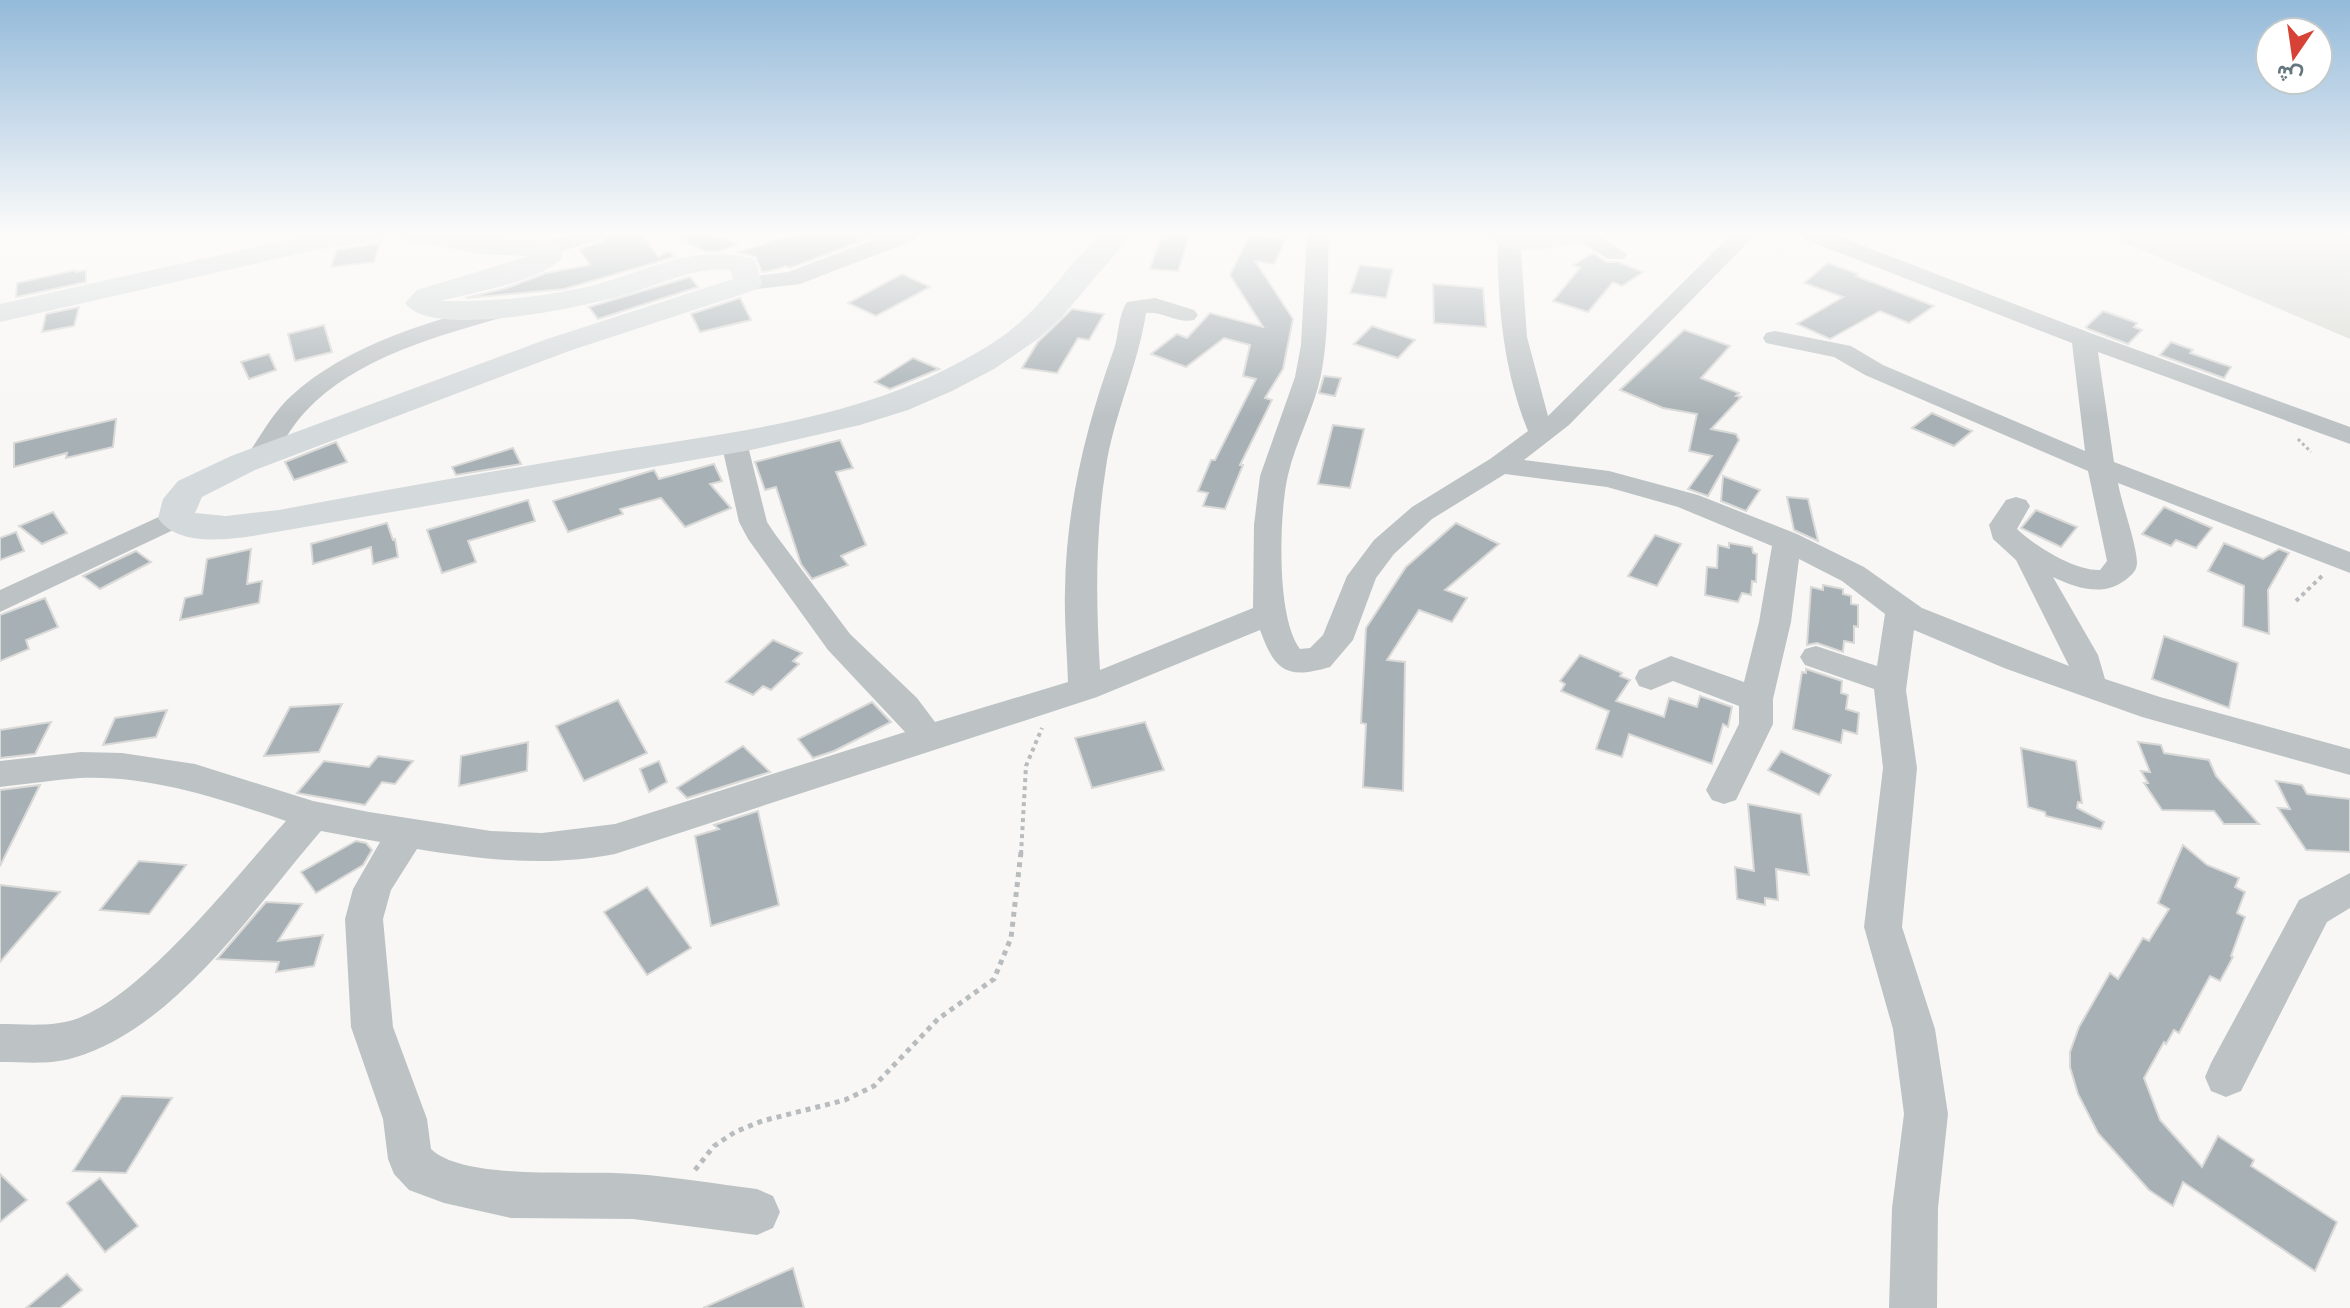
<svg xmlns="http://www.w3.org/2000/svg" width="2350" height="1308" font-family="Cabin,Vazirmatn,sans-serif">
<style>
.green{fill:#d9dcd5}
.building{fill:#a7b0b4;stroke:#d9d9d8;stroke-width:2}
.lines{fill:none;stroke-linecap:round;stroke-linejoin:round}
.path-far2{stroke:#b8bcbe;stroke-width:3;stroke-dasharray:3 3;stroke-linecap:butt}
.path-far1{stroke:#b8bcbe;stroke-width:4;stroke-dasharray:4 4;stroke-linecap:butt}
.path{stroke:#b8bcbe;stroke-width:5;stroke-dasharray:5 5;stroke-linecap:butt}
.minor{fill:#bdc3c5;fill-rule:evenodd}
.major{fill:#d4d9db;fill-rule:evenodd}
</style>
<rect width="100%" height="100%" fill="#f8f7f5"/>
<path class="green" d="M2104,234h246v105z"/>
<g class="building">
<path d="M609,234h33l16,23 11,-6 5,6 -110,32 -98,9 41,-10 39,-15 44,-8 -11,-16 22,-7z"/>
<path d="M671,234h41l25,10 -16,7 -15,1z"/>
<path d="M796,234h84l-90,34 -4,-2 -17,5 -7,1 -6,-15 -18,-5z"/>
<path d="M1162,234h28l-12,37 -28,-2z"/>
<path d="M1250,234l36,4 -12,26 -19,-3 38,58 -10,50 -18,29 7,2 -32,65h3l-18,44 -22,-3 5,-13 -10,-2 13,-31h4l41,-81 -13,-3 7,-31 -26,-7 -38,29 -35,-13 26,-20 10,4 23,-25 53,14 -33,-52z"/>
<path d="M380,243l-6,19 -43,5 6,-17z"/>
<path d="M1593,253l13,9h12l25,10 -21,14 -9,-4 -25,30 -35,-11 27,-33 -7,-3z"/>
<path d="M1828,263l30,11 -2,2 78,30 -25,17 -29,-12 -50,28 -33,-15 46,-27 -39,-14z"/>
<path d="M1360,265l33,4 -7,29 -36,-5z"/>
<path d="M76,270v2l10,-2v12l-70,15 1,-14z"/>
<path d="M902,274l28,13 -54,29 -28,-13z"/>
<path d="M690,277l8,10 -100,32 -9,-12z"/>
<path d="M1433,284l50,4 3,39 -52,-4z"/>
<path d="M740,298l11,22 -51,12 -9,-18z"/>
<path d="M79,307l-5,19 -32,6 4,-18z"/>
<path d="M1072,309l32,5 -15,26 -11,-2 -21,35 -35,-5 16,-26z"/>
<path d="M2103,311l34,12 -3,4 8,3 -14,14 -40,-15 -2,-2z"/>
<path d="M324,325l8,27 -37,9 -7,-27z"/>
<path d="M1372,326l43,14 -17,18 -44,-14z"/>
<path d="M1684,330l46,16 -29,32 38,15 -3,3 5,1 -30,32 25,5 3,6 -31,56 -20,-7 24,-33 -23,-5 8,-37 -34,-6 -43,-18z"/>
<path d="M2171,342l22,8 -3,3 41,14 -7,11 -64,-23z"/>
<path d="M269,354l7,16 -27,9 -8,-17z"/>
<path d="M913,358l26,11 -49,20 -15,-7z"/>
<path d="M1324,376l17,2 -6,18 -16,-3z"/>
<path d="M1932,413l40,18 -18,15 -42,-18z"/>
<path d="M116,419l-3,28 -47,11 1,-5 -53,14v-24z"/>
<path d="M1333,425l31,4 -14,59 -32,-4z"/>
<path d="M840,440l13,28 -17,4 30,73 -25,11 7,9 -36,14 -11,-15 -25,-77 -11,3 -10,-28z"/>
<path d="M336,442l11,20 -53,18 -9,-18z"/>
<path d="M513,448l8,16 -65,11 -4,-8z"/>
<path d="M714,464l8,17 -12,3 21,24 -46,19 -24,-29 -41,11 3,5 -55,18 -15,-31 101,-31 5,9z"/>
<path d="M1723,476l37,14 -14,21 -25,-10z"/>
<path d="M1787,497l21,2 10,42 -24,-11z"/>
<path d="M528,500l7,21 -67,20 8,21 -34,11 -15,-43z"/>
<path d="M2164,507l48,21 -16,20 -20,-8 -5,6 -29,-12z"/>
<path d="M2036,510l41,17 -16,20 -40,-19z"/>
<path d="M53,512l14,21 -25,11 -23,-18z"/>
<path d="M387,523l6,17 2,-1 3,18 -25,7 -2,-17 -58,17 -2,-20z"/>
<path d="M1456,523l43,21 -54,46 22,8 -15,24 -33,-12 -32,50 18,2 -2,129 -40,-4 3,-63 -5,-1 5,-95 40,-61z"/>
<path d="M16,532l8,19 -24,9v-22z"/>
<path d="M1655,535l26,9 -24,42 -29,-10z"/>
<path d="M1729,543l23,4 1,6 4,1 -1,28 -4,-1 -1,14 -9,-2 -4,9 -33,-7 2,-28 10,1 1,-23 11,3z"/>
<path d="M2224,543l39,16 16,-10 10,4 -21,37 1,44 -26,-8 1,-40 -36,-15z"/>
<path d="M251,549l-4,35 15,-3 -3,22 -79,17 5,-22 17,-4 5,-35z"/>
<path d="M136,551l15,11 -51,27 -17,-13z"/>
<path d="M1823,585l20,4v5l8,2v8l7,1v22l-4,-1v17l-10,-2 -1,11 -26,-9 -10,2 4,-58 12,3z"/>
<path d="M45,598l13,29 -32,13 3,9 -29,12v-46z"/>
<path d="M2164,636l74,27 -9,45 -77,-29z"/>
<path d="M773,640l29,13 -9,8 6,3 -28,26 -8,-4 -10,9 -27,-13z"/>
<path d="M1580,655l42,18 -2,3 10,4 -14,21 48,16 5,-19 28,9 3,-11 32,11 -4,20 -5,-3 -11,40 -83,-30 -7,23 -26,-8 13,-38 -48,-20 4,-7 -5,-3z"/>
<path d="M1806,669l36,12 -1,12 7,2 -2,14 13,4 -2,21 -14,-4 -2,13 -48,-14 9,-57 4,1z"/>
<path d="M618,700l29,53 -63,28 -28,-55z"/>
<path d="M872,702l19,20 -57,29 -21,7 -15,-19z"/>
<path d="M342,704l-23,48 -55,4 26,-49z"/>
<path d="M167,710l-11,27 -53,8 12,-27z"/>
<path d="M51,722l-16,32 -35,4v-28z"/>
<path d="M1145,722l19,48 -72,18 -17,-50z"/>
<path d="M528,742l-1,29 -68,15 2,-30z"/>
<path d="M2138,742l23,3 3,8 45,7 7,16 43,48h-35l-10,-13 -52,-1 -18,-27h4l-7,-12 9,1z"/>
<path d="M743,746l27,26 -83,26 -10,-10z"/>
<path d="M2021,748l55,13 6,42 -4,-1 -1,6 27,14 -3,7 -55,-13 -1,-4 -17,-5z"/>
<path d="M1781,751l50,24 -12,20 -51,-25z"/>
<path d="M378,756l35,5 -18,23 -13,-2 -17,23 -68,-12 27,-32 45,6z"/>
<path d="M659,761l8,21 -18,10 -9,-23z"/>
<path d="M2276,781l26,4 5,9 43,5v53l-44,-2 -28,-42 12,1z"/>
<path d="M40,785l-40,81v-76z"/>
<path d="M1748,804l53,10 8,61 -33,-6 2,31 -13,-2v7l-28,-6 -2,-32 19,4z"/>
<path d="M758,811l21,94 -68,21 -16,-90 24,-7 -5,-4z"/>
<path d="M356,841l10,2 6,7 -9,15 -47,28 -15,-21z"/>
<path d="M2183,845l24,20 32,13 -4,9 10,5 -8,21 8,4 -14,39 2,1 -13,24 -10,-5 -31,57 -5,-3 -8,14 -2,-2 -20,36 16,42 42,47 16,-31 36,24 -3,6 86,56 -22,49 -132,-89 -10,24 -24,-16 -51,-57 -20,-39 -8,-27v-15l9,-25 31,-54 8,6 25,-41 6,3 20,-32 -11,-6z"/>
<path d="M139,861l47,4 -37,49 -49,-4z"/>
<path d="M0,885l60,7 -60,70z"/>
<path d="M647,887l44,61 -44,27 -43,-63z"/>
<path d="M266,902l36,2 -24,37 45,-6 -9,31 -38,6 3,-10 -62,-3z"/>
<path d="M122,1096l50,2 -46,75 -53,-2z"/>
<path d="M0,1174l27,26 -27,22z"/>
<path d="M100,1178l38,48 -33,26 -38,-49z"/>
<path d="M793,1268l11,40h-101z"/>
<path d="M67,1274l15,16 -22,18h-34z"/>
</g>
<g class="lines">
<path class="path-far2" d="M2298,439l13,13"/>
<g class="path-far1">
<path d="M2296,601l26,-25"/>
<path d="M1021,854l5,-88 16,-38"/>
</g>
<path class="path" d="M695,1170l19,-24 21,-14 27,-11 83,-21 29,-14 64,-67 56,-40 17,-41 10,-86"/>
<g class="minor">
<path d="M570,234h33l-3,5 -53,17 -11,-7 3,-5z"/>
<path d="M889,234h31l-3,5 -117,45 -52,6 -8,-2 -3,-5 3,-5 48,-6z"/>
<path d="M1307,234h22c-2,46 1,96 -8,141 -7,34 -25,66 -33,100 -9,39 -12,143 12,174l10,-1 13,-13 24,-59 27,-36 38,-33 78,-48 38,-28c-21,-52 -28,-105 -30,-160 0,-12 -2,-27 3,-37h16l3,4 7,99 21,79 184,-182h24l-187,191 -45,35 85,11 89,24 99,39 67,33 58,41 147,58 -53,-106 -23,-21 -4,-14 17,-25 10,-3 10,3 4,6 -13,23c18,17 58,42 83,41l7,-9 -19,-90 -223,-96 -31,-18 -68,-14 -3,-5 3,-5 9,-2 76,15 32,19 202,86 -13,-108 -268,-104 -3,-5h31l261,100 257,93v17l-252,-92 16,110 236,90v21l-232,-90c4,22 18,59 19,79 0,7 -3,11 -8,15 -23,21 -51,12 -76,0l45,78 7,24 55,18 190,52v26l-208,-58 -138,-49 -90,-38 -8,60 11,78 -15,159 33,102 13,85 -10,94 -1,100h-48l3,-100 12,-94 -11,-85 -29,-102 19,-159 -9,-79 -69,-24 -5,-8 5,-8 11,-3 61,20 8,-52 -43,-33 -43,-22 -8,63 -18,77v25l-37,76 -12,4 -12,-4 -6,-10 33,-66v-18l-66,-25 -22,9 -12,-4 -4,-8 4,-8 32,-14 73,26 15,-60 13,-76 -94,-39 -71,-20 -102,-13 -73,45 -38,35 -18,24 -23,62 -23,27c-44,13 -55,4 -70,-37l-163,67 -482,157c-68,13 -130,6 -198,-5l-26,41 -8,29 10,108 34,92 4,30c34,33 155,20 204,25 41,3 81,10 122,15l16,7 7,16 -7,16 -16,7 -124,-16 -122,-1 -67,-15 -35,-13 -15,-16 -6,-15 -5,-40 -32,-92 -6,-108 8,-30 27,-47 -59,-11c-67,77 -146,198 -248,227 -23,7 -49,4 -73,4v-38c23,0 50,3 73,-4 69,-22 163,-144 213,-199 -66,-22 -135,-46 -206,-43 -26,2 -53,6 -80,9v-26l81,-9 41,1 73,11 118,37 56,11 122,19 51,2 73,-9 290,-92 -77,-82 -80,-111 -9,-17 -18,-80 4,-6h18l4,6 20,80 8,12 75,100 67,64 18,24 133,-40c-1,-31 -4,-62 -3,-92 1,-83 21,-164 49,-241 5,-15 4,-34 13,-47l28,-4 39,12 4,5 -4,5c-17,4 -31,-9 -48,-7 -8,53 -32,101 -40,154 -11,68 -10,135 -6,203l153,-62 1,-83 6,-49 35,-99 6,-32z"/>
<path d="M1596,234l31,20 -3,5h-16l-38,-24z"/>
<path d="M510,301l8,2 4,5 -4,5c-72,21 -160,42 -213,99 -14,15 -24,34 -35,51h-20l-4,-6c14,-20 26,-43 44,-60 58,-54 146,-78 220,-96z"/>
<path d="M176,509l10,3 4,6 -4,6 -186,88v-22z"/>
<path d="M2350,873v35l-23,14 -86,169 -15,6 -15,-6 -6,-14 6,-14 88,-163z"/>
</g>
<g class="major">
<path d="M313,234h73l-4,6 -67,10 -315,72v-18z"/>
<path d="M400,234h61l86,7 10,2 6,13c-17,25 -93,37 -123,45 48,1 95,-3 142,-13 55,-12 117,-49 173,-28l7,23 -4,6 -189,62 -314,119 -53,27 -7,16 31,3 53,-6c107,-20 215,-39 323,-57 138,-22 279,-35 398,-115 45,-31 63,-70 101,-104h31l-71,84 -23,21 -44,30 -42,22 -44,19 -48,15 -109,25 -498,86c-28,4 -77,10 -95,-18l5,-19 15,-18 53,-25 316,-117 186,-60 -3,-9c-36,-4 -73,16 -106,25 -41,12 -193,45 -219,8l12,-13 112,-34 -47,-2 -68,-12 -10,-2z"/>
<path d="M1487,234h113l-4,6 -10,2c-27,4 -80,19 -99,-8z"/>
</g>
</g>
<linearGradient id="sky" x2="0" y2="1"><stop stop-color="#94bada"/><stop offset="0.56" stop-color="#fcfbfa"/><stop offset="1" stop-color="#fcfbfa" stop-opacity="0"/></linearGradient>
<rect width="2350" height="417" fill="url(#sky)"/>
<g transform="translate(2294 56) rotate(193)"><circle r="38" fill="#ffffff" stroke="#c1c9cb" stroke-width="2"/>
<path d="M0-6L14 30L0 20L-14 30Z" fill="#d74236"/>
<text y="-12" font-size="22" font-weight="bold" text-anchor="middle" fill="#65777e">ش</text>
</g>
</svg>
